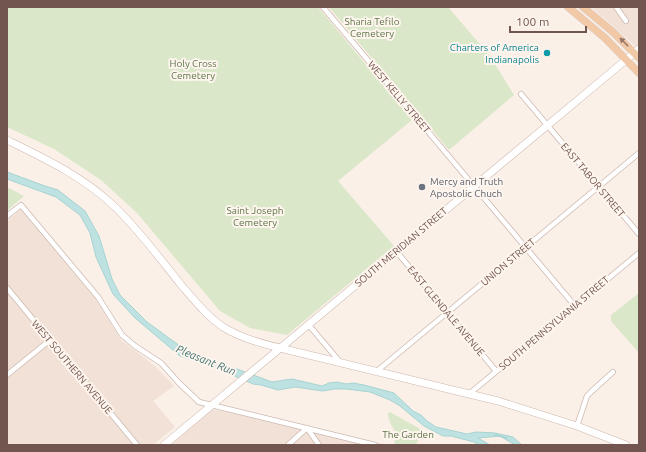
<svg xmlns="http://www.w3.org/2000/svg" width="646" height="452" font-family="Ubuntu,sans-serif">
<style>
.residential{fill:#f1e1d7}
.green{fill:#dae7c8}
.water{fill:#bee2e1;stroke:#a6d3d2}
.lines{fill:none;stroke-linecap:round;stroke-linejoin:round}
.stream{stroke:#a6d3d2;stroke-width:1.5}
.street-casing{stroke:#cdb9b2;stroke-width:6}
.secondary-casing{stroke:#cfb8b0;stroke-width:8}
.primary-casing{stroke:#d8cfce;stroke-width:8}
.street{stroke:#fff;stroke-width:4.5}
.secondary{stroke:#fff;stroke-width:7}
.primary{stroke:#f2c9a7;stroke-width:7}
.oneway{fill:#987869}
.culture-dot{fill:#0f9aa8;stroke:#fdf5ee;stroke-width:1.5}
.worship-dot{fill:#6b7280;stroke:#fdf5ee;stroke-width:1.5}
.labels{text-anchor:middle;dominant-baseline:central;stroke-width:4;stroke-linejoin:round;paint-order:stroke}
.park-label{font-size:10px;fill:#5e7648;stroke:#fdf5ee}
.culture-label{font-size:10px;fill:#0d838f;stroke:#fdf5ee;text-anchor:end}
.street-label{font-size:10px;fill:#72554f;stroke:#fdf5ee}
.worship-label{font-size:10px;fill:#5b616d;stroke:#fdf5ee;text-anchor:start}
.water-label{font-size:11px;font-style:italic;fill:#447675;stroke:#fdf5ee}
</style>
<rect width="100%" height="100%" fill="#faf0e8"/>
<g class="residential">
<path d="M591,7h48v43l-29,-27z"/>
<path d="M21,209l76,92 24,39 35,27 18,19 -21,15 22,26 -22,18h-146v-224z"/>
<path d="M212,409l177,36h-219z"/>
</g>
<g class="green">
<path d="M7,7h311l94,113 -74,61 56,65 -107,89 -37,-7 -30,-17 -83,-98 -36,-33 -47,-31 -47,-22z"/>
<path d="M329,7h119l42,49 24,39 -65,55z"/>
<path d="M7,187l17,9 -17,15z"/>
<path d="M639,293v60l-28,-32v-6z"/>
<path d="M390,412l32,18 -6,15 -22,-1 3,-10c-4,-6 -9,-13 -9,-21z"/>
</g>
<path class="water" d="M7,172l38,14 13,4 27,21 14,25 13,43 8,16 27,27 37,27 37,16 16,4 35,13 20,-3 30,7 7,-3 8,-1 9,2 7,-1 11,2 30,8 19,18 8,4 6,6 9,6 31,7 9,-2 19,1 18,4 9,8h-7l-15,-9 -22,2 12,7h-11l-5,-3 -23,-6h-8l-19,-10 -24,-20 -10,-6 -20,-8 -23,-3h-13l-11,2 -28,-4 -17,3 -17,-5 -8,-1 -32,-14 -41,-14 -45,-38 -22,-24 -17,-37 -6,-24 -10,-18 -24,-18 -49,-18z"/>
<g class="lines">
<path class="stream" d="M495,435l12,3"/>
<g class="street-casing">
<g id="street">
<path d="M323,7l252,299"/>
<path d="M616,7l10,14"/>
<path d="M521,94l118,140"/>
<path d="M7,216l14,-11 77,92 24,38 13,11 26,17 18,20 20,19 176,43"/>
<path d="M396,251l100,120"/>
<path d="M7,288l130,157"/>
<path d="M308,324l32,38"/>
<path d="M377,371l262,-218"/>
<path d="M7,375l43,-35"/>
<path d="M469,394l170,-141"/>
<path d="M577,426l10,-30 5,-5 21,-19"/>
<path d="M288,445l19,-17 12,17"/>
</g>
</g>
<g class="secondary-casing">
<g id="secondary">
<path d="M7,140c39,19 77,37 108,67 24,23 46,53 67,79 13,15 25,30 41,41 18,11 37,16 57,21l218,53 79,25 49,19"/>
<path d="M164,445l475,-396"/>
</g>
</g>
<g class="primary-casing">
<g id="primary">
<path d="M568,7l37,31 34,35"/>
<path d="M583,7l30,25 26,26"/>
</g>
</g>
<use href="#street" class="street"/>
<use href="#secondary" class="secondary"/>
<use href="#primary" class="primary"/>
</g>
<defs><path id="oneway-solid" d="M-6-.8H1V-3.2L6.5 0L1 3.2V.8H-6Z"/></defs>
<use class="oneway" href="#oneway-solid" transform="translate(624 42) rotate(-135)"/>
<circle class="culture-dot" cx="547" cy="53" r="4"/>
<circle class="worship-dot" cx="422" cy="187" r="4"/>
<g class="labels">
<g class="park-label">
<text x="372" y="21">Sharia Tefilo<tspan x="372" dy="12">Cemetery</tspan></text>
<text x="193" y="63">Holy Cross<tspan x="193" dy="12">Cemetery</tspan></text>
<text x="255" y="210">Saint Joseph<tspan x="255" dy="12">Cemetery</tspan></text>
<text x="408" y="434">The Garden</text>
</g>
<g class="culture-label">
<text x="539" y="47">Charters of America<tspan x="539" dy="12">Indianapolis</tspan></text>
</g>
<g class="street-label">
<text transform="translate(399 97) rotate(50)">WEST KELLY STREET</text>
<text transform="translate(593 180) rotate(50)">EAST TABOR STREET</text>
<text transform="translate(401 247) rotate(-40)">SOUTH MERIDIAN STREET</text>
<text transform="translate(508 262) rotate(-40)">UNION STREET</text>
<text transform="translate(446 311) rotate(50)">EAST GLENDALE AVENUE</text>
<text transform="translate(554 323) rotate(-40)">SOUTH PENNSYLVANIA STREET</text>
<text transform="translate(72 367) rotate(50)">WEST SOUTHERN AVENUE</text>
</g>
<g class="worship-label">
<text x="430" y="181">Mercy and Truth<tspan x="430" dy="12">Apostolic Chuch</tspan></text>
</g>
<g class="water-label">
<text transform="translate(206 360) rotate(22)">Pleasant Run</text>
</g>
</g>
<rect width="646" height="452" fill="none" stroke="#72554f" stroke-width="16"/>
<path d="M510 26v6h76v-6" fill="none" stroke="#72554f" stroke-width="2"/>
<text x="516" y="26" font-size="12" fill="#72554f" stroke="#fdf5ee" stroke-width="3" paint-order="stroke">100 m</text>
</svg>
